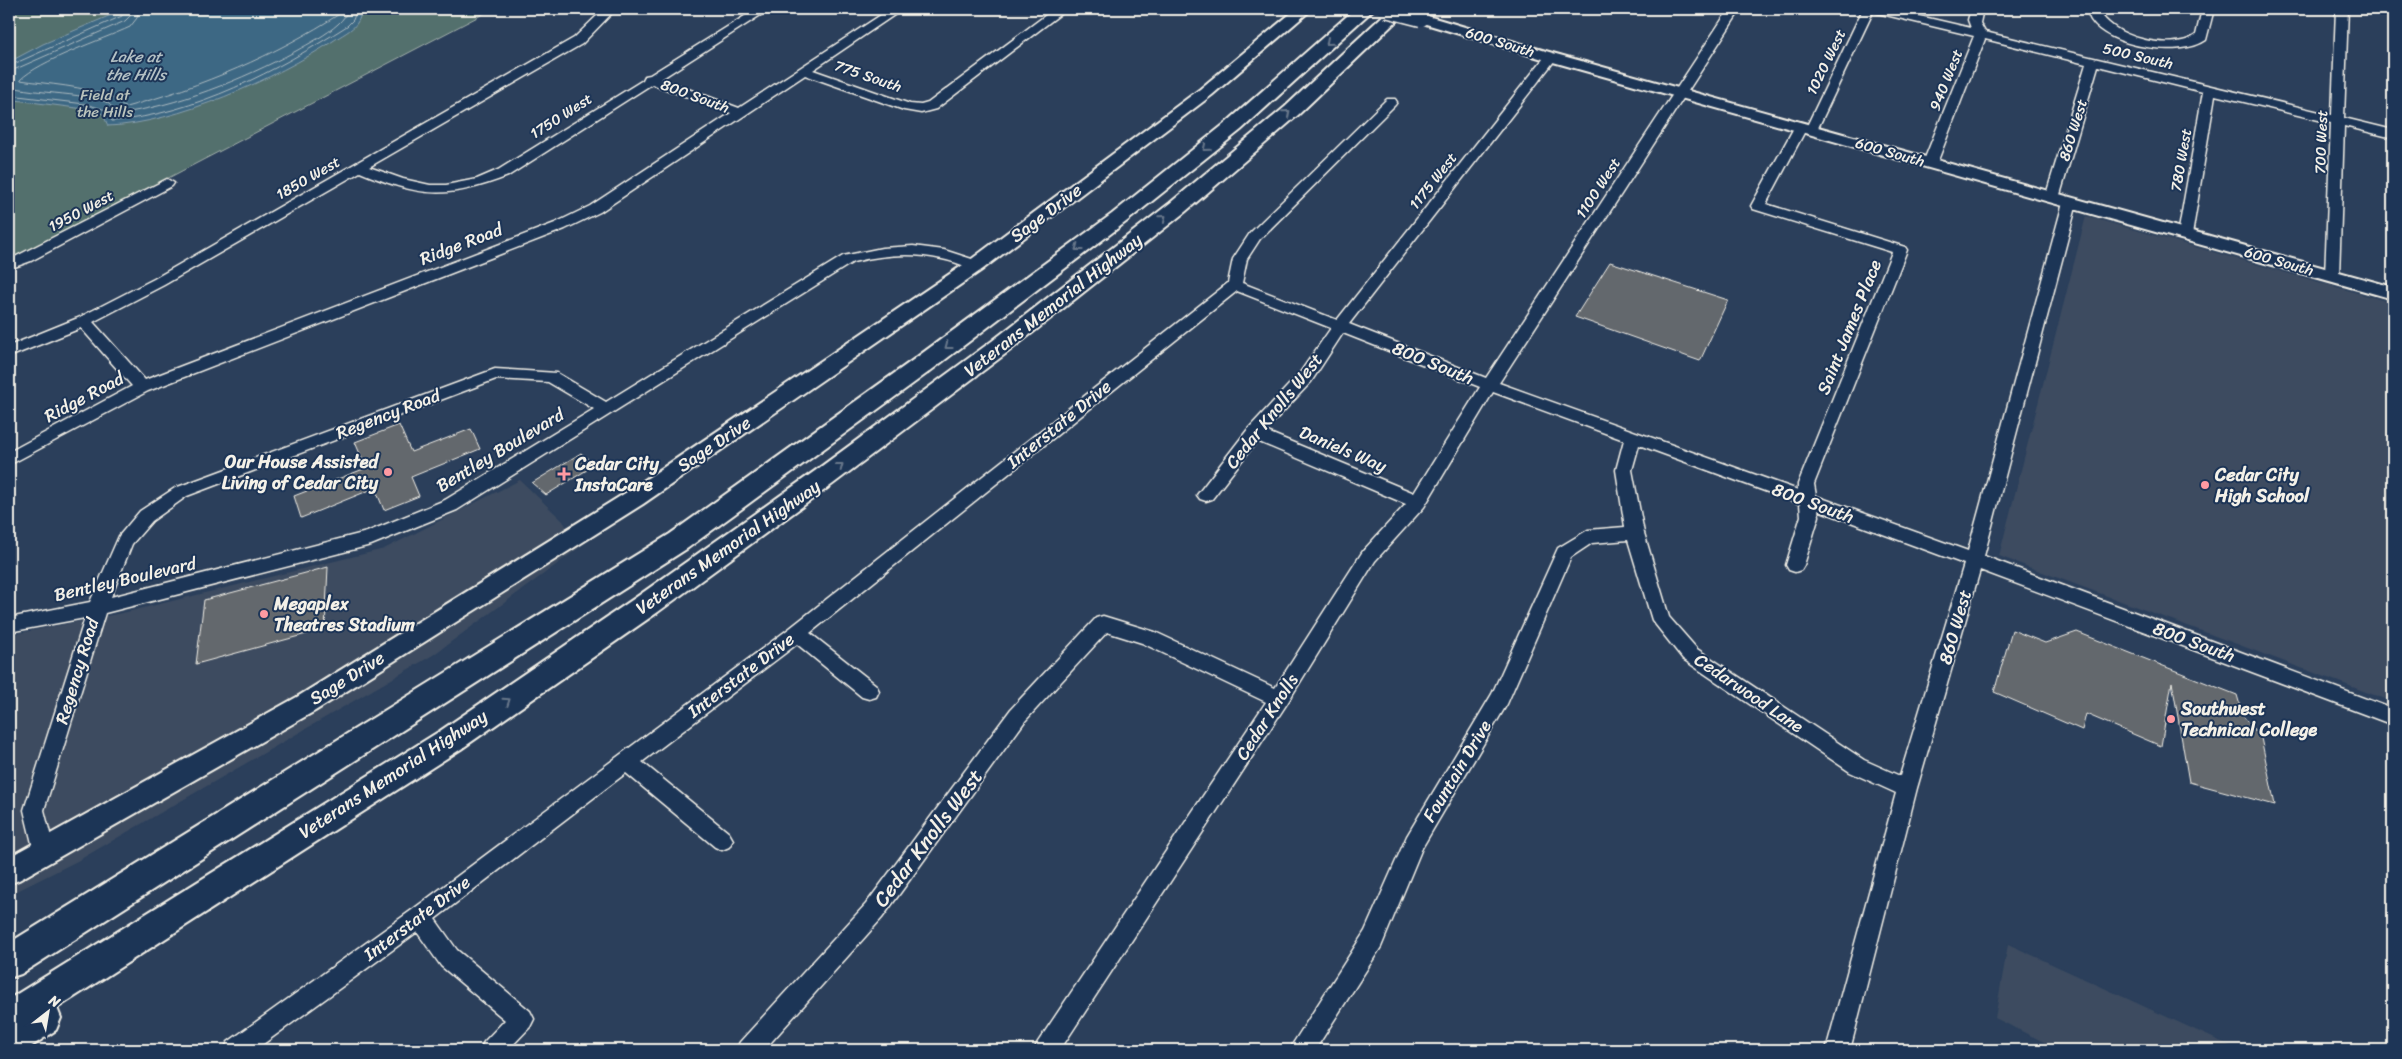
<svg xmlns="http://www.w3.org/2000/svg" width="2402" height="1059" font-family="Sriracha,sans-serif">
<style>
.built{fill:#3c4b60}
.green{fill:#526f6d;stroke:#a3b0aa}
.water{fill:#3e6884;stroke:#879fac}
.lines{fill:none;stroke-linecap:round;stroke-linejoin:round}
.shore{stroke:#abbac0;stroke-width:1}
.building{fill:#63676d;stroke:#f4f1e8}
.minor-casing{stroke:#f4f1e8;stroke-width:3}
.major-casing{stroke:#f4f1e8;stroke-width:4}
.highway-casing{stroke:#f4f1e8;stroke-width:4}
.minor{fill:#1d3557;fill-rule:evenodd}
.major{fill:#1d3557;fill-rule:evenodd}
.highway{fill:#1d3557;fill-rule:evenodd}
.major-bridge-casing{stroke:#f4f1e8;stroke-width:19;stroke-linecap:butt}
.major-bridge{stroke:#1d3557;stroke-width:16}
.oneway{stroke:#68778a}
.poi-dot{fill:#ff9aa2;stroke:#1d3557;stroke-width:2}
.labels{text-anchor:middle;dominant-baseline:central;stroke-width:4;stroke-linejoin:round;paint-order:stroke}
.far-street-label{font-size:15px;fill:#f4f1e8;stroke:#1d3557}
.far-park-label{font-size:15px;fill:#bbc4bd;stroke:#1d3557}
.far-water-label{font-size:16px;font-style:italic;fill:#b4c1c5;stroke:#1d3557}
.street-label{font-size:18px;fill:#f4f1e8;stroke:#1d3557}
.poi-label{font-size:18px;font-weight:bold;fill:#f4f1e8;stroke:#1d3557;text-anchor:start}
.near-street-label{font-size:21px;fill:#f4f1e8;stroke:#1d3557}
</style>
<rect width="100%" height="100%" fill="#2b3f5b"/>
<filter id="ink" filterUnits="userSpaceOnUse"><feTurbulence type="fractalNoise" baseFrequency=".02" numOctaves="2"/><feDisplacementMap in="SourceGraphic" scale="10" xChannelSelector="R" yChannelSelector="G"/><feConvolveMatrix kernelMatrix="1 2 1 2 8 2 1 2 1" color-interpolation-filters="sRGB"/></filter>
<g filter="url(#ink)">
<g class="built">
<path d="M2086,216l307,87v399l-394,-146z"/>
<path d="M520,480l43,41 16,27 -146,107 -354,205 -70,35v-260l118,-23 257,-63z"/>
<path d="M2008,944l231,106h-179l-65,-32z"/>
</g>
<path class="green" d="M9,9h467l9,4 -476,248z"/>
<path class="water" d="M125,9h237c-1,4 -2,10 -5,14 -4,7 -17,13 -24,18 -56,37 -158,83 -225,85l-5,-12 -19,-5 -69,-9 -6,-4v-34l34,-18z"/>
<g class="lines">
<g class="shore">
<path d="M139,9l-2,9 -7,9c-28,13 -90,33 -110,53 27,4 65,6 90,17 6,2 9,9 16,10 77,-21 148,-51 215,-94l1,-4"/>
<path d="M9,66l113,-50 3,-7"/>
<path d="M9,72l116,-51 5,-5 2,-7"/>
<path d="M9,86c23,8 86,7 100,18 3,2 5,7 7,10 62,-8 125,-34 180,-63 14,-8 30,-16 42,-27 5,-4 8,-10 12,-15"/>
<path d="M9,92l9,4 67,8 21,6 6,11c84,-7 164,-50 235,-95l6,-6 4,-11"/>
</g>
</g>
<g class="building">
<path d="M1610,262l118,38 -28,61 -125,-44z"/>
<path d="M399,425l12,27 60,-23 9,20 -69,28 8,19 -35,14 -9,-22 -74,30 -7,-22 72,-28 -11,-26z"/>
<path d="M581,453l14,12 -49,30 -14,-12z"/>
<path d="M328,567l-3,62 -129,35 8,-64z"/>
<path d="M2012,630l33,13 32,-11 160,63 6,21 18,22 14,67 -86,-23 -17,-100 -11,64 -75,-32 -4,16 -88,-38z"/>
</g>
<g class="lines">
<g class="minor-casing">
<g id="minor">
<path d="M604,9h12l-34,35 -213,123 34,12 27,6h16l31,-6 21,-9 145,-90 2,-4 5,-1 106,-66h14l-109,70 78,29 151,-99h13l-90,61 97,34 11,1 7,-2 126,-94h13l-131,100 -15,4 -17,-3 -99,-35 -205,137 -35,17 -417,162 -139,74v-13l123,-66 -51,-58 -72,29v-11l69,-28 76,-39 420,-241zM652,84l79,29 -141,93 -35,17 -410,157 -52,-58 71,-37 196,-113c60,25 87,28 148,4z"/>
<path d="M1729,9h12l-242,374 299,107v-6l94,-232 -139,-43 -2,-3 45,-82 5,-1 6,3 56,-117h26l82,19 -3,-8 3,-11h12l-3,14 5,9 347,83 4,-106h12l-4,109 49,12v8l-49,-12 -5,150 -2,3h-10l-2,-3 6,-153 -116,-28 -23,140 -7,4 -7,-4 25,-143 -105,-26 -39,132 -7,4 -7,-4 41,-134 -101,-25 -48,124 -7,4 -7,-4 51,-127 -101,-24 -56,118 -6,4 -6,-3 -39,73 139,43 2,3 -93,234 2,12 152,55 95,-348 7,-4 5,1 2,3 -93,353 409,153v16l-413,-155 -63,218 -67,262h-24l70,-257 -46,-21 -167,-113 -31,-39 -24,-80 -36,3 -21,14 -64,147 -85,144 -41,99 -66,103h-25l4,-8 71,-111 42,-95 85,-142 66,-146 30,-18 37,-3 -9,-57 8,-30 -131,-48 -69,115 -49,54 -89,144 -226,345h-26l4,-8 228,-340 -124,-59 -35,-11 -82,89 -143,197 -118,132h-28l4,-8 126,-138 145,-195 85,-91 7,-2 52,16 120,56 88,-137 43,-47 -149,-63 -45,58 -6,2 -6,-2 -3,-4 3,-4 48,-62 51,-55 32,-46 -94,-37 -427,342 66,52 3,6 -3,6 -7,2 -7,-2 -65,-53 -155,118 87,71 4,7 -4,7 -7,3 -7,-3 -89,-74 -191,146 22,31 73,61 4,8 -4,8 -22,23h-28l4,-8 21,-22 -64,-54 -24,-34 -162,118h-31l4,-8 184,-132 378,-282 438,-345 5,-24 17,-26 137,-134h8l2,3 -2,3 -135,134 -13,20 -5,24 95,37 210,-266h8l2,3 -2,3 -206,264 137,54zM1343,333l137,54 -66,106 -149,-62 46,-49zM1639,445l161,59 1,12 -15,49 3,5 6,2 6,-2 3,-5 15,-49 -1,-6 146,54 -64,212 -36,-16 -167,-111 -28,-32 -25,-84 -12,-63z"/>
<path d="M2087,9h12c9,28 74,44 97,26l6,-26h12l-8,31c-25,18 -98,7 -115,-20 -2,-3 -3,-7 -4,-11z"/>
<path d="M167,179l7,4 -2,3 -141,75 -22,8v-9z"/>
<path d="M913,246l31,4 37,12 2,3 -7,4c-11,-2 -22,-8 -34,-10 -30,-7 -60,-4 -89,3l-396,248 -86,35 -266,68 -61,197 11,43 -3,7 -8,3 -8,-3 -12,-50 61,-192 -76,14v-14l81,-16 29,-66 21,-25 35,-23 320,-119 62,4 49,29 237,-146 39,-8zM496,379l52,3 46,27 -149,91 -78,32 -256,65 21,-53 20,-23 35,-25z"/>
</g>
</g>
<g class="major-casing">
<g id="major">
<path d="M1296,9h16l-100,86 -229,174 -340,235 -328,207 -296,169 -10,4v-27l288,-160 330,-205 342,-231 231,-172z"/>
<path d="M1421,14l135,40 837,233v12l-847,-239 -130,-39 -2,-3 2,-3z"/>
</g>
</g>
<g class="highway-casing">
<g id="highway">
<path d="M1355,9h19l-133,121 -115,92 -197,150 -241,176 -667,426 -12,4v-35l661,-409 243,-174 199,-146 115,-92z"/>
<path d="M1390,9h19l-111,106 -113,97 -177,140 -175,132 -175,128 -197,137 -404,259 4,10 -5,12 -30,20h-17v-51l431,-268 198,-135 177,-125 177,-130 178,-138 115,-96z"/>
</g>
</g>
<use href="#minor" class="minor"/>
<use href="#major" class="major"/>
<use href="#highway" class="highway"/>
<g class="major-bridge-casing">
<path id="major-bridge" d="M1386,9l35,9"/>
</g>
<use href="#major-bridge" class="major-bridge"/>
</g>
<defs><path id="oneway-chevron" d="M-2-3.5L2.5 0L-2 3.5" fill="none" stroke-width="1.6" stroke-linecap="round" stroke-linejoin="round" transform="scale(1.25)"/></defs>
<g class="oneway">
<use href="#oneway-chevron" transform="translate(1329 42) rotate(139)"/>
<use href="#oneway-chevron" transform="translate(1287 113) rotate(-41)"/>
<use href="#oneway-chevron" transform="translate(1206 148) rotate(141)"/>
<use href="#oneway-chevron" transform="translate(1163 218) rotate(-40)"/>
<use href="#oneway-chevron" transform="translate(1078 248) rotate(143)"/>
<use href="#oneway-chevron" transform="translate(948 346) rotate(143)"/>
<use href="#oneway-chevron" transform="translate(840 466) rotate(-37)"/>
<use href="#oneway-chevron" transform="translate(507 701) rotate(-34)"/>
</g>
</g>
<g class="poi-dot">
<circle cx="388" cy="472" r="5"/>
<path d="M561.5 466.5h5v5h5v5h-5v5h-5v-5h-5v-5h5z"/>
<circle cx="2205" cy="485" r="5"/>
<circle cx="264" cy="614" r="5"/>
<circle cx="2171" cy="719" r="5"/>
</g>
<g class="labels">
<g class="far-street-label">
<text transform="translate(1500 42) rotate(17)">600 South</text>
<text transform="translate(2138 56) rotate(13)">500 South</text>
<text transform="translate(1826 62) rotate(-64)">1020 West</text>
<text transform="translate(868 76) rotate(19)">775 South</text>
<text transform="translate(1946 80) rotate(-68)">940 West</text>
<text transform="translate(695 96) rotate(20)">800 South</text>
<text transform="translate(561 116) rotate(-33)">1750 West</text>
<text transform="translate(2073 130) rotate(-73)">860 West</text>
<text transform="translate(2321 142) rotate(-88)">700 West</text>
<text transform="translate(1890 152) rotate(16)">600 South</text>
<text transform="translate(2181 160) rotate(-80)">780 West</text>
<text transform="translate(308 178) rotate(-30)">1850 West</text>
<text transform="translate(1433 181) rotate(-52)">1175 West</text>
<text transform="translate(1598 188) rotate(-57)">1100 West</text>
<text transform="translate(81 211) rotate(-28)">1950 West</text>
<text transform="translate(2279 261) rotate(16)">600 South</text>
</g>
<g class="far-park-label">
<text x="105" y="95">Field at<tspan x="105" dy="17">the Hills</tspan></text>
</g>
<g class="far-water-label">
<text x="136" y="56">Lake at<tspan x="136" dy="18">the Hills</tspan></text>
</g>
<g class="street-label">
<text transform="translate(1046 213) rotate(-37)">Sage Drive</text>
<text transform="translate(461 244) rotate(-21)">Ridge Road</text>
<text transform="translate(1053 305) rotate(-38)">Veterans Memorial Highway</text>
<text transform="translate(1849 327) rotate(-68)">Saint James Place</text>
<text transform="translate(1433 363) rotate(22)">800 South</text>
<text transform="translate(84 397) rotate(-28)">Ridge Road</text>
<text transform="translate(1274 411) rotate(-51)">Cedar Knolls West</text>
<text transform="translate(388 414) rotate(-21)">Regency Road</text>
<text transform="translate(1059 424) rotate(-39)">Interstate Drive</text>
<text transform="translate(714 444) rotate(-34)">Sage Drive</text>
<text transform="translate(1343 449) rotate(23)">Daniels Way</text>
<text transform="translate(500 450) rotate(-31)">Bentley Boulevard</text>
<text transform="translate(1813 503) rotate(20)">800 South</text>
<text transform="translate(728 547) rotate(-35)">Veterans Memorial Highway</text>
<text transform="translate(125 579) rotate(-13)">Bentley Boulevard</text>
<text transform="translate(1955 627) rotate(-74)">860 West</text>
<text transform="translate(2194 642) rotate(20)">800 South</text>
<text transform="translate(77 671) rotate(-73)">Regency Road</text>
<text transform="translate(741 675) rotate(-37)">Interstate Drive</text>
<text transform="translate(347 678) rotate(-32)">Sage Drive</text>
<text transform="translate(1749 693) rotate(34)">Cedarwood Lane</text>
<text transform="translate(1267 717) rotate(-57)">Cedar Knolls</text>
<text transform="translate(1457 771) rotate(-59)">Fountain Drive</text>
<text transform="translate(393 774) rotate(-33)">Veterans Memorial Highway</text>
<text transform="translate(417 918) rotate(-37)">Interstate Drive</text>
</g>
<g class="poi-label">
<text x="378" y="462" text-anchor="end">Our House Assisted<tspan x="378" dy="21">Living of Cedar City</tspan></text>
<text x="575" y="464">Cedar City<tspan x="575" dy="21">InstaCare</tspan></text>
<text x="2215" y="475">Cedar City<tspan x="2215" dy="21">High School</tspan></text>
<text x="274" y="604">Megaplex<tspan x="274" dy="21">Theatres Stadium</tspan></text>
<text x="2181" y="709">Southwest<tspan x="2181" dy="21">Technical College</tspan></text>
</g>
<g class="near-street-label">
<text transform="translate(928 838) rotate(-53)">Cedar Knolls West</text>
</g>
</g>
<rect width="2402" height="1059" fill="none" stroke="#1d3557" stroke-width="30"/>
<rect x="15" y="15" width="2372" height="1029" fill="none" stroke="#f4f1e8" stroke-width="2" filter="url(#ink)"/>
<g transform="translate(48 1012) rotate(31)" stroke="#1d3557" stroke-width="4" paint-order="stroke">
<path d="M0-4L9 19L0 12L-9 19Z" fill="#f4f1e8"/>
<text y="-8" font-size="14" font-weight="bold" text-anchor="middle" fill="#f4f1e8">N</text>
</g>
</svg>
